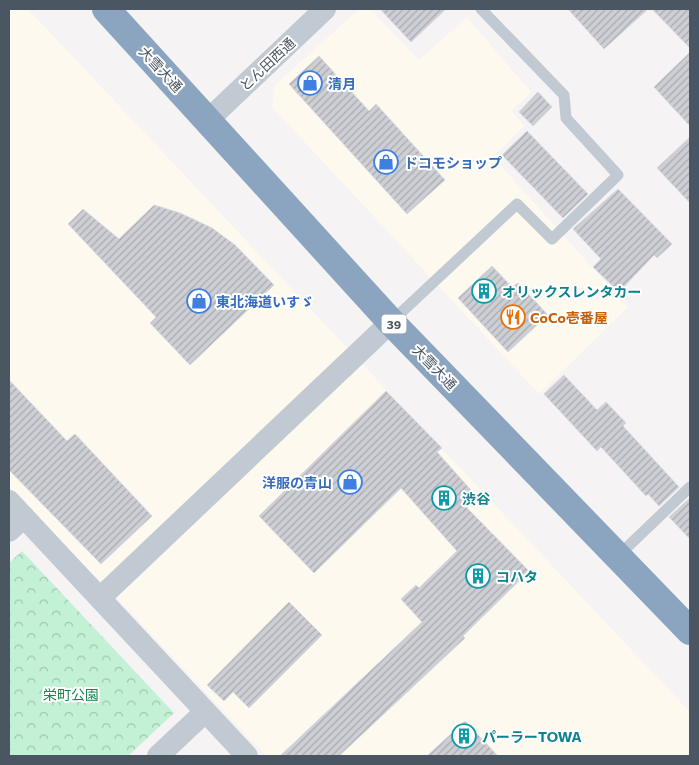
<svg xmlns="http://www.w3.org/2000/svg" width="699" height="765" font-family="Commissioner,'Noto Sans JP',sans-serif">
<style>
.commercial{fill:#fdf9ef}
.park{fill:url(#park-crowns)}
.building{fill:url(#building-hatch);stroke:#d7d9de}
.lines{fill:none;stroke-linecap:round;stroke-linejoin:round}
.lane{stroke:#c1cad2;stroke-width:11}
.street{stroke:#c1cad2;stroke-width:22}
.highway{stroke:#8ba5c1;stroke-width:28}
.labels{text-anchor:middle;dominant-baseline:central;stroke-width:4;stroke-linejoin:round;paint-order:stroke}
.shield{fill:#fff;stroke:#808990;stroke-width:1}
.shield-label{font-size:12px;font-weight:bold;fill:#4a5661}
.street-label{font-size:14px;fill:#4a5661;stroke:#fff}
.shop-label{font-size:14px;font-weight:bold;fill:#366cbe;stroke:#fff;text-anchor:start}
.culture-label{font-size:14px;font-weight:bold;fill:#0d838f;stroke:#fff;text-anchor:start}
.food-label{font-size:14px;font-weight:bold;fill:#c56008;stroke:#fff;text-anchor:start}
.park-label{font-size:14px;fill:#17864f;stroke:#fff}
</style>
<defs>
<pattern id="park-crowns" width="20" height="18" patternUnits="userSpaceOnUse" patternTransform="scale(1.25)"><rect width="20" height="18" fill="#c3f1d5"/><path d="M2 6a3 3 0 1 1 6 0M12 15a3 3 0 1 1 6 0" fill="none" stroke="#a0c6b0"/></pattern>
<pattern id="building-hatch" width="6" height="6" patternUnits="userSpaceOnUse" patternTransform="scale(1.25)"><rect width="6" height="6" fill="#cdcfd5"/><path d="M-1 1l2-2M0 6l6-6M5 7l2-2" fill="none" stroke="#a8abb0"/></pattern>
</defs>
<rect width="100%" height="100%" fill="#f5f3f3"/>
<g class="commercial">
<path d="M9,9h19l662,703v44h-424l-169,-179 -8,-5 -80,-85z"/>
<path d="M359,9h11l49,51 48,-43 64,75 -20,19 13,15 -31,31 135,150 -89,87 -267,-287 3,-22z"/>
</g>
<path class="park" d="M22,551l152,162 -46,43h-119v-193z"/>
<g class="building">
<path d="M380,9h66l-35,33z"/>
<path d="M568,9h80l-44,40z"/>
<path d="M652,9h38v39z"/>
<path d="M690,52v74l-36,-39z"/>
<path d="M319,56l50,55 7,-7 69,76 -38,34 -118,-130z"/>
<path d="M538,92l14,15 -19,19 -14,-14z"/>
<path d="M527,131l61,63 -25,24 -61,-63z"/>
<path d="M690,137v66l-33,-35z"/>
<path d="M618,189l54,55 -15,14 -3,-3 -35,37 -26,-25 8,-8 -28,-30z"/>
<path d="M154,205l26,8 32,15 23,17 39,40 -84,80 -40,-42 6,-6 -88,-93 15,-15 36,30z"/>
<path d="M492,266l20,21 6,-4 30,32 -40,37 -50,-54z"/>
<path d="M564,375l33,35 9,-8 20,21 -3,3 56,61 -20,19 -11,-12 -2,2 -45,-49 -4,4 -53,-57z"/>
<path d="M9,380l58,61 8,-7 77,82 -51,48 -92,-94z"/>
<path d="M386,391l56,57 -5,4 41,46 -11,10 62,63 -66,65 2,2 -126,118h-59l142,-134 -21,-23 15,-14 3,3 38,-37 -56,-63 -87,85 -55,-57z"/>
<path d="M690,498v41l-21,-22z"/>
<path d="M289,602l33,33 -73,73 -16,-16 -9,9 -17,-16z"/>
<path d="M465,721l33,35h-71z"/>
</g>
<g class="lines">
<g class="lane">
<path d="M391,322l126,-118 35,35 66,-64 -52,-57 -2,-23 -83,-86"/>
<path d="M618,556l72,-69"/>
</g>
<g class="street">
<path d="M208,120l117,-111"/>
<path d="M9,501l238,255"/>
<path d="M9,531l15,-14"/>
<path d="M100,598l291,-276"/>
<path d="M158,756l47,-44"/>
</g>
<path class="highway" d="M106,9l285,313 299,309"/>
</g>
<defs>
<g id="shop-ring" transform="scale(1.25)"><circle r="9.5" fill="#fff" stroke="#3f7fe0" stroke-width="1.5"/><path d="M-5-2.5h2.3a2.7 3.5 0 0 1 5.4 0H5L5.5 6h-11ZM-1.5-2.5h3a1.5 2.3 0 0 0-3 0Z" fill="#3f7fe0"/></g>
<g id="building-ring" transform="scale(1.25)"><circle r="9.5" fill="#fff" stroke="#0f9aa8" stroke-width="1.5"/><path d="M-4-6H4V6H1V3H-1V6H-4ZM-2.5-4.3h1.7v1.8h-1.7ZM.8-4.3h1.7v1.8H.8ZM-2.5-1h1.7V.8h-1.7ZM.8-1h1.7V.8H.8Z" fill="#0f9aa8"/></g>
<g id="restaurant-ring" transform="scale(1.25)"><circle r="9.5" fill="#fff" stroke="#e8710a" stroke-width="1.5"/><path d="M-5-6h1v4h1v-4h1v4h1v-4h1v5L-1.5 .5V6h-2V.5L-5-1ZM5-6V6H3V1.5H1.5Q1.5-4 5-6Z" fill="#e8710a"/></g>
</defs>
<g fill-rule="evenodd">
<use href="#shop-ring" x="310" y="83"/>
<use href="#shop-ring" x="386" y="162"/>
<use href="#building-ring" x="484" y="291"/>
<use href="#shop-ring" x="199" y="301"/>
<use href="#restaurant-ring" x="513" y="317"/>
<use href="#shop-ring" x="350" y="482"/>
<use href="#building-ring" x="444" y="498"/>
<use href="#building-ring" x="478" y="576"/>
<use href="#building-ring" x="464" y="736"/>
</g>
<g class="labels">
<rect class="shield" x="381.5" y="314.5" width="25" height="19" rx="4"/>
<g class="shield-label">
<text x="394" y="324">39</text>
</g>
<g class="street-label">
<text transform="translate(267 64) rotate(-43)">とん田西通</text>
<text transform="translate(161 69) rotate(47)">大雪大通</text>
<text transform="translate(435 367) rotate(46)">大雪大通</text>
</g>
<g class="shop-label">
<text x="328" y="83">清月</text>
<text x="404" y="162">ドコモショップ</text>
<text x="216" y="301">東北海道いすゞ</text>
<text x="332" y="482" text-anchor="end">洋服の青山</text>
</g>
<g class="culture-label">
<text x="502" y="291">オリックスレンタカー</text>
<text x="462" y="498">渋谷</text>
<text x="496" y="576">コハタ</text>
<text x="482" y="736">パーラーTOWA</text>
</g>
<g class="food-label">
<text x="530" y="317">CoCo壱番屋</text>
</g>
<g class="park-label">
<text x="71" y="694">栄町公園</text>
</g>
</g>
<rect width="699" height="765" fill="none" stroke="#4a5661" stroke-width="20"/>
</svg>
